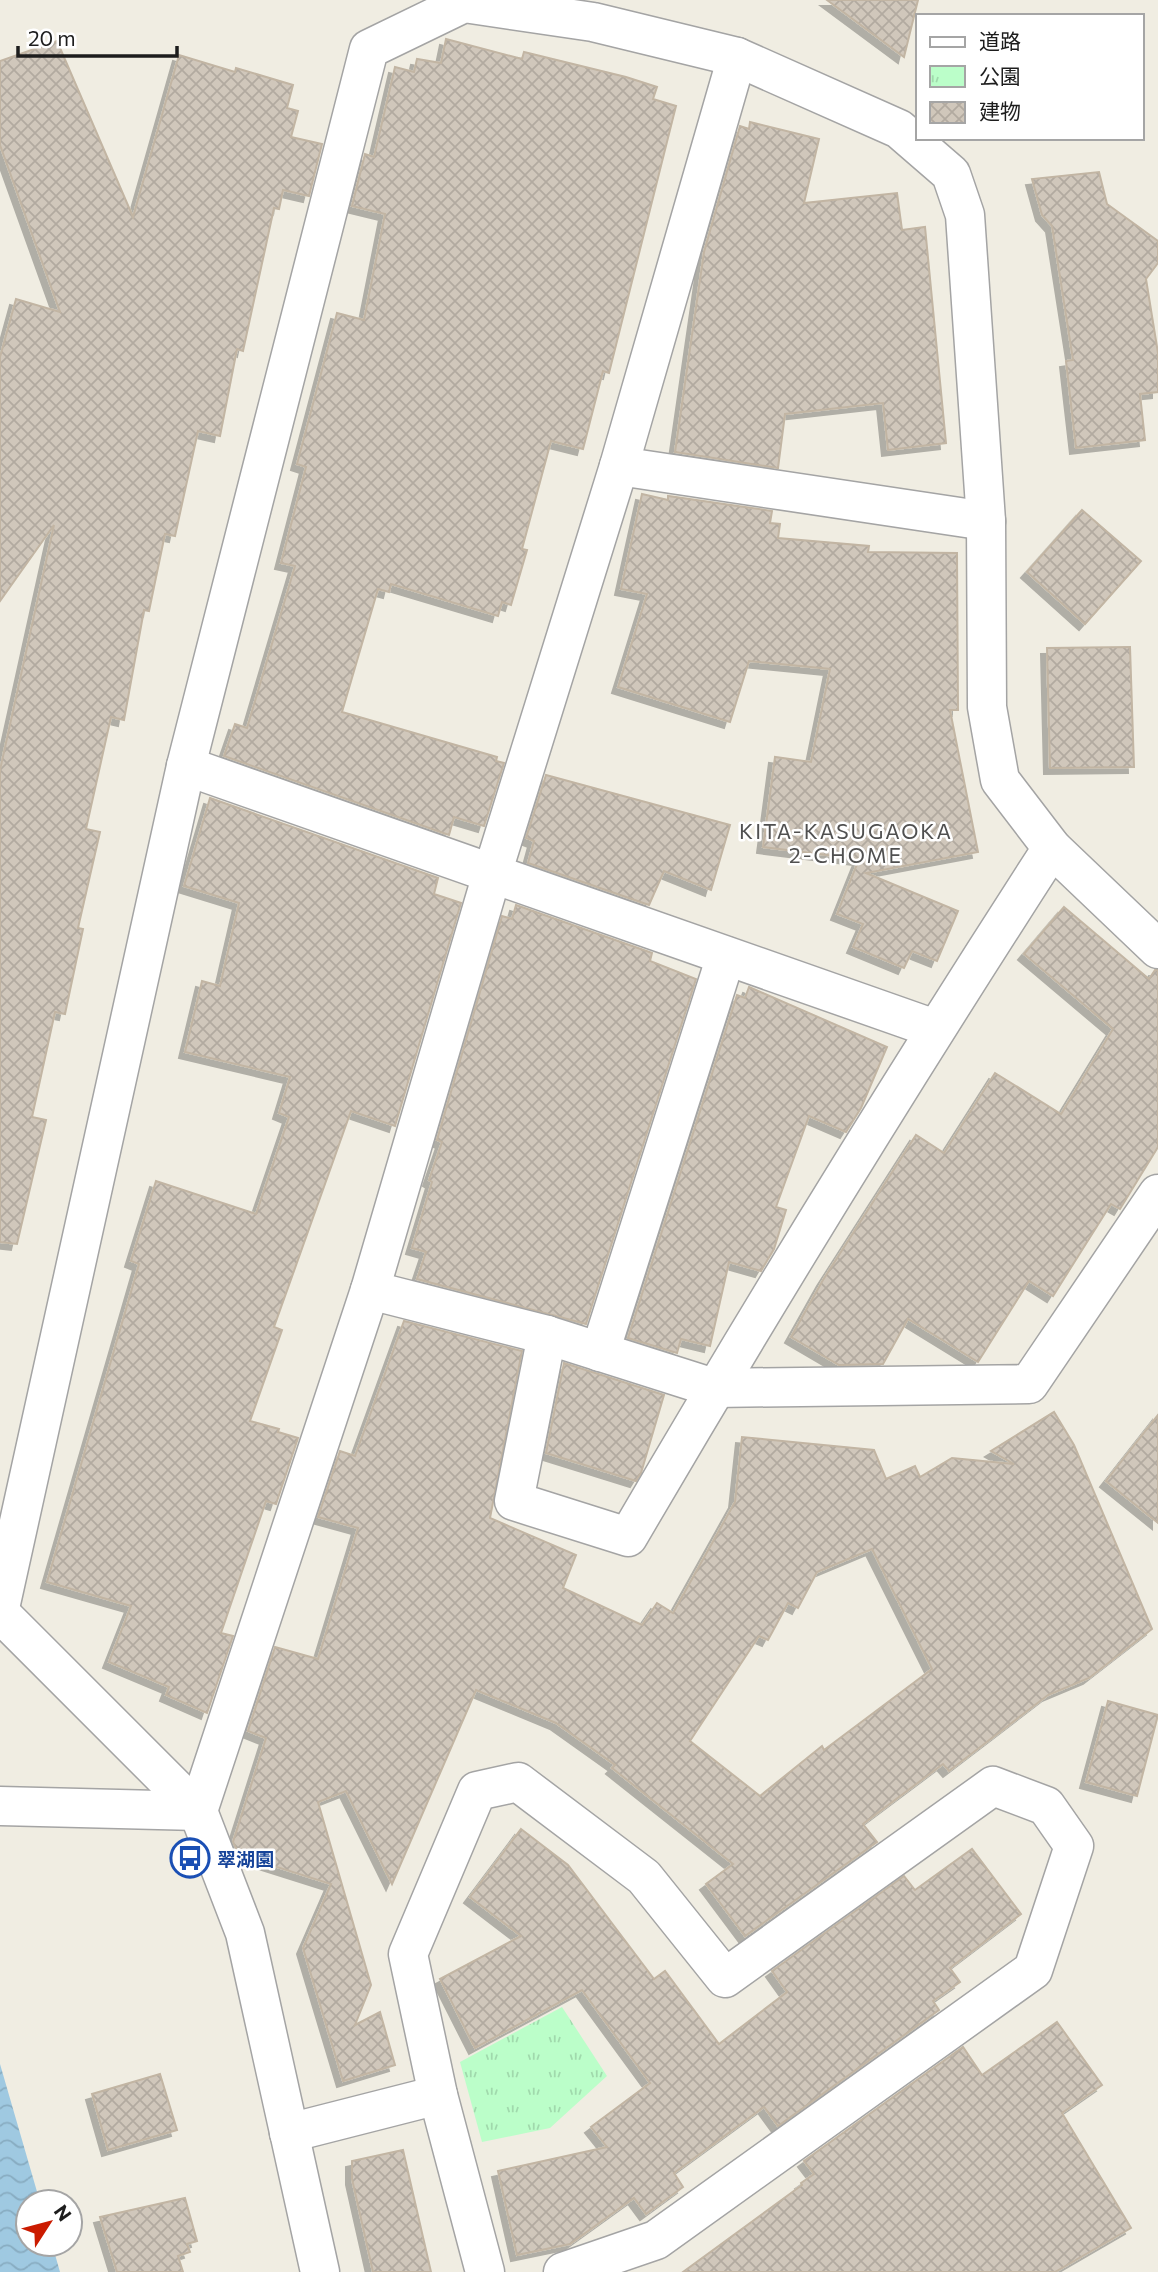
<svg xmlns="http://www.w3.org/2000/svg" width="1158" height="2272" font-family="Commissioner,'Noto Sans JP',sans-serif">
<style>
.park{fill:url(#park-tufts)}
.water{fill:url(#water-waves)}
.building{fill:url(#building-cross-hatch);stroke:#c2b5a3;stroke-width:2;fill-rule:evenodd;filter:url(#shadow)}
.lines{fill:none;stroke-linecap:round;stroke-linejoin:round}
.street-casing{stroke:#a4a4a4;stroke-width:41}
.street{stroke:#fff;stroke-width:38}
.labels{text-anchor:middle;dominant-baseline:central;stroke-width:5;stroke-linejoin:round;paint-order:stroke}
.transit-label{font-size:19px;font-weight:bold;fill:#164399;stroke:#fff;text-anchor:start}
.neighbourhood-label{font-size:21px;letter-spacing:2px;fill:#505050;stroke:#fff}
</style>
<defs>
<pattern id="park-tufts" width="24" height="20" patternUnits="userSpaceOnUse" patternTransform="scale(1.75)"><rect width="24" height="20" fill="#bbfec9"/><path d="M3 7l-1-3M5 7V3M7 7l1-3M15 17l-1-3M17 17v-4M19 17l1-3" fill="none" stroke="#a0d9ac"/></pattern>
<pattern id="water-waves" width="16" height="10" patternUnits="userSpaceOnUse" patternTransform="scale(1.75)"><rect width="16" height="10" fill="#9fc9e1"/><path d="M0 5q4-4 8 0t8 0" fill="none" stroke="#88acc1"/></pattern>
<pattern id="building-cross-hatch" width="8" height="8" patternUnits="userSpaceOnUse" patternTransform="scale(1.75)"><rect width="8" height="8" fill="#d0c7bb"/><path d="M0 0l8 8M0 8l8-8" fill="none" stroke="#b2aaa0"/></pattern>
<filter id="shadow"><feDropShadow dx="-6" dy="6" stdDeviation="0" flood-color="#0004"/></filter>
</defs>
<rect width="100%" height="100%" fill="#f0ede2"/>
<path class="park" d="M562,2007l45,69 -57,52 -68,14 -22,-80z"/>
<path class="water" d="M0,2064l40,138h-12v42h24l8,28h-60z"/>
<g class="building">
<path d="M827,0h91l-14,57z"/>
<path d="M446,39l76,20 2,-7 102,25 31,10 -4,12 23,7 -67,267 -6,-2 -20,78 -32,-8 -29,108 5,1 -16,55 -9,-3 -4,14 -107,-32 -2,8 -11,-3 -36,123 155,45 -1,4 8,2 -20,63 -30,-9 -5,18 -225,-79 11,-32 12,4 48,-162 -14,-3 25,-96 -9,-3 40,-151 27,7 21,-106 -33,-8 13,-52 9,3 21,-90 19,5 3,-13 24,4z"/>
<path d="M57,41l76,176 46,-162 56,17 1,-4 57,17 -6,23 11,3 -7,26 31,7 -13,52 -26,-6 -4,19 -5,-1 -31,143 -6,-2 -17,87 -22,-5 -23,105 -10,-2 -16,77 -5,-1 -20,110 -13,-3 -25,112 14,3 -22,96 5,1 -18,85 -10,-2 -23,105 14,3 -29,124 -17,-2v-472l54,-245 -54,76v-244l16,-58 44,13 -60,-167v-84z"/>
<path d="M750,122l69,17 -15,64 93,-10 5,37 23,-3 21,216 -58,7 -5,-47 -98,11 -7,54 -103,-16 29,-200 36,-126 9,3z"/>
<path d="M1099,172l8,32 51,37v22l-12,16 12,74v39l-18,2 5,46 -69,8 -10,-87 7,-1 -21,-134 -10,-11 -10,-36z"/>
<path d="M642,494l26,6v-4l104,15 -2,12 10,1 -2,14 91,8 -1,6 89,1 1,157h-8l28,142 -112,21 92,38 -21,50 -25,-10 -8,17 -51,-21 10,-23 -26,-10 22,-55 -96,-12 12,-90 36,5 19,-93 -81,-8 -19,61 -112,-35 29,-93 -26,-5z"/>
<path d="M1082,510l59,51 -56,63 -58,-52z"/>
<path d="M1130,647l4,120 -84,1 -3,-120z"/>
<path d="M546,775l184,50 -19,65 -47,-19 -15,34 -121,-42 6,-22 -8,-3z"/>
<path d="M210,798l228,80 -4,16 27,9 -66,223 -44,-15 -77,216 8,3 -32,91 29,8 -1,3 20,6 -22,66 -10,-3 -45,132 12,3 -26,77 -41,-18 3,-8 -60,-25 22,-56 -84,-24 92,-318 -8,-3 25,-80 100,33 33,-97 -10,-4 11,-36 -105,-25 17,-71 18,5 19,-83 -55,-17z"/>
<path d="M516,905l136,48 -2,8 46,18 -110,345 -169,-45 9,-27 -14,-4 20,-66 -3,-2 13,-38 -5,-2 65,-224 10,3z"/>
<path d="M1064,907l85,72 6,-9h3v177l-38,62 -9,-5 -58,92 -24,-15 -51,81 -70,-43 -25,45 -44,1 -48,-28 32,-57 93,-145 28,18 51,-80 66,41 52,-85 -89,-75z"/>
<path d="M749,987l138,60 -26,61 -15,24 -37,-16 -33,91 10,3 -12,39 -13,22 -32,-9 -19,84 -29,-7 -4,14 -49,-15 109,-343 8,3z"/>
<path d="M404,1321l118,30 -32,167 86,37 -13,33 79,37 15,-22 16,10 62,-111 7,-65 132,13 12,29 29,-13 5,11 32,-19 62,6 -23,-13 63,-39 20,33 78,184 -63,49 -41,17 -99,76 -6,-7 -80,60 14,18 -132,94 -39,-52 27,-20 -121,-96 3,-3 -59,-42 -80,-33 -84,194 -46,-93 -28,11 53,183 -16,40 25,-13 15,53 -52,16 -40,-133 28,-64 -92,-29 -6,-13 33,-104 -18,-7 27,-84 43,12 40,-131 -40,-11 22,-66 15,5zM872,1549l60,120 -108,81 -2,-4 -62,50 -70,-55 69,-105 9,4 20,-37 10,5 19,-36z"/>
<path d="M564,1363l100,32 -23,78 -5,8 -90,-28z"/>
<path d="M1158,1415v108l-52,-42z"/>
<path d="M1108,1701l50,14 -21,81 -51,-14z"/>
<path d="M521,1829l47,36 86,114 11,-8 54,73 68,-52 -15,-21 132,-95 11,14 57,-41 49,65 -71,54 10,14 -27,19 6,9 -161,116 -14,-19 -90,66 9,14 -37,27 -12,-16 -64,46 -53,11 -19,-84 109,-24 -16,-20 59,-44 -68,-93 -107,58 -35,-69 81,-43 -51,-39z"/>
<path d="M1057,2022l45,63 -40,28 69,115 -76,44h-372l119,-87 -1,-2 13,-9 -10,-13 159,-114 19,28z"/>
<path d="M160,2074l17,56 -69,20 -16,-56z"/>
<path d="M403,2150l28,122h-58l-21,-93v-18z"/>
<path d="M185,2198l12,43 -10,3 3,8 -12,4 5,16h-66l-17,-55z"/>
</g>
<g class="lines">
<g class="street-casing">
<g id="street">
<path d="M619,466l367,55"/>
<path d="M186,766l749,263"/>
<path d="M370,1290l177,45 167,53 315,-4 129,-190"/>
<path d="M547,1335l-33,166 114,36c136,-233 278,-463 424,-689"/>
<path d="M600,1352l126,-396"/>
<path d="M0,1608l186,-842 183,-717 95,-46 129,19 144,35 162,72 52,45 14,41 21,306 1,186 13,73 52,68 106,101"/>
<path d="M0,1613l198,198 47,122 75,339"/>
<path d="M0,1806l198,5 172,-521 122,-416 127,-408 118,-409"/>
<path d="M289,2133l149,-38"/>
<path d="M485,2272l-47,-177 -30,-141 69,-163 41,-9 126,95 81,101 268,-192 53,20 28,40 -41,124 -377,270 -93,32"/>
</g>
</g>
<use href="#street" class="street"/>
</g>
<defs>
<g id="bus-ring" transform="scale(2.0125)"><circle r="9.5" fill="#fff" stroke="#1a4fb4" stroke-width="1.5"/><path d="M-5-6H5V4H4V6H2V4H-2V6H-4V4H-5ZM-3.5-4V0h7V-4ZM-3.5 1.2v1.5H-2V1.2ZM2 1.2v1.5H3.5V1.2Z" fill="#1a4fb4"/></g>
</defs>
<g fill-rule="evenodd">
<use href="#bus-ring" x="190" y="1858"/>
</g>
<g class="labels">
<g class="transit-label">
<text x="217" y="1858">翠湖園</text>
</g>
<g class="neighbourhood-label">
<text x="846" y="830">KITA-KASUGAOKA<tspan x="846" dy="24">2-CHOME</tspan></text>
</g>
</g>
<rect x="916" y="14" width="228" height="126" fill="#ffffff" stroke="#a5a5a5" stroke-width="2"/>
<rect x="930" y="37" width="35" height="10" fill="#ffffff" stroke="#a5a5a5" stroke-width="2"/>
<text x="979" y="49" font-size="21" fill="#1d1d1d">道路</text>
<rect x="930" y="66" width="35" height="21" fill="url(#park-tufts)" stroke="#a5a5a5" stroke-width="2"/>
<text x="979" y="84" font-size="21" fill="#1d1d1d">公園</text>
<rect x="930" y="102" width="35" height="21" fill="url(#building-cross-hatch)" stroke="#a5a5a5" stroke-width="2"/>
<text x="979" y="119" font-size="21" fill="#1d1d1d">建物</text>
<g transform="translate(49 2223) rotate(54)"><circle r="33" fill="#ffffff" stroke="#a5a5a5" stroke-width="2"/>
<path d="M0-5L12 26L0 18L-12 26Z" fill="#cb1b00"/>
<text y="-10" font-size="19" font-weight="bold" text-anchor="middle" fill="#1d1d1d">N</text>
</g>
<path d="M18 46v10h159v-10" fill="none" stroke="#1d1d1d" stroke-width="3.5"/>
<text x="28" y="46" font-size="21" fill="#1d1d1d" stroke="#ffffff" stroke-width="5" paint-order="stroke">20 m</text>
</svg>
